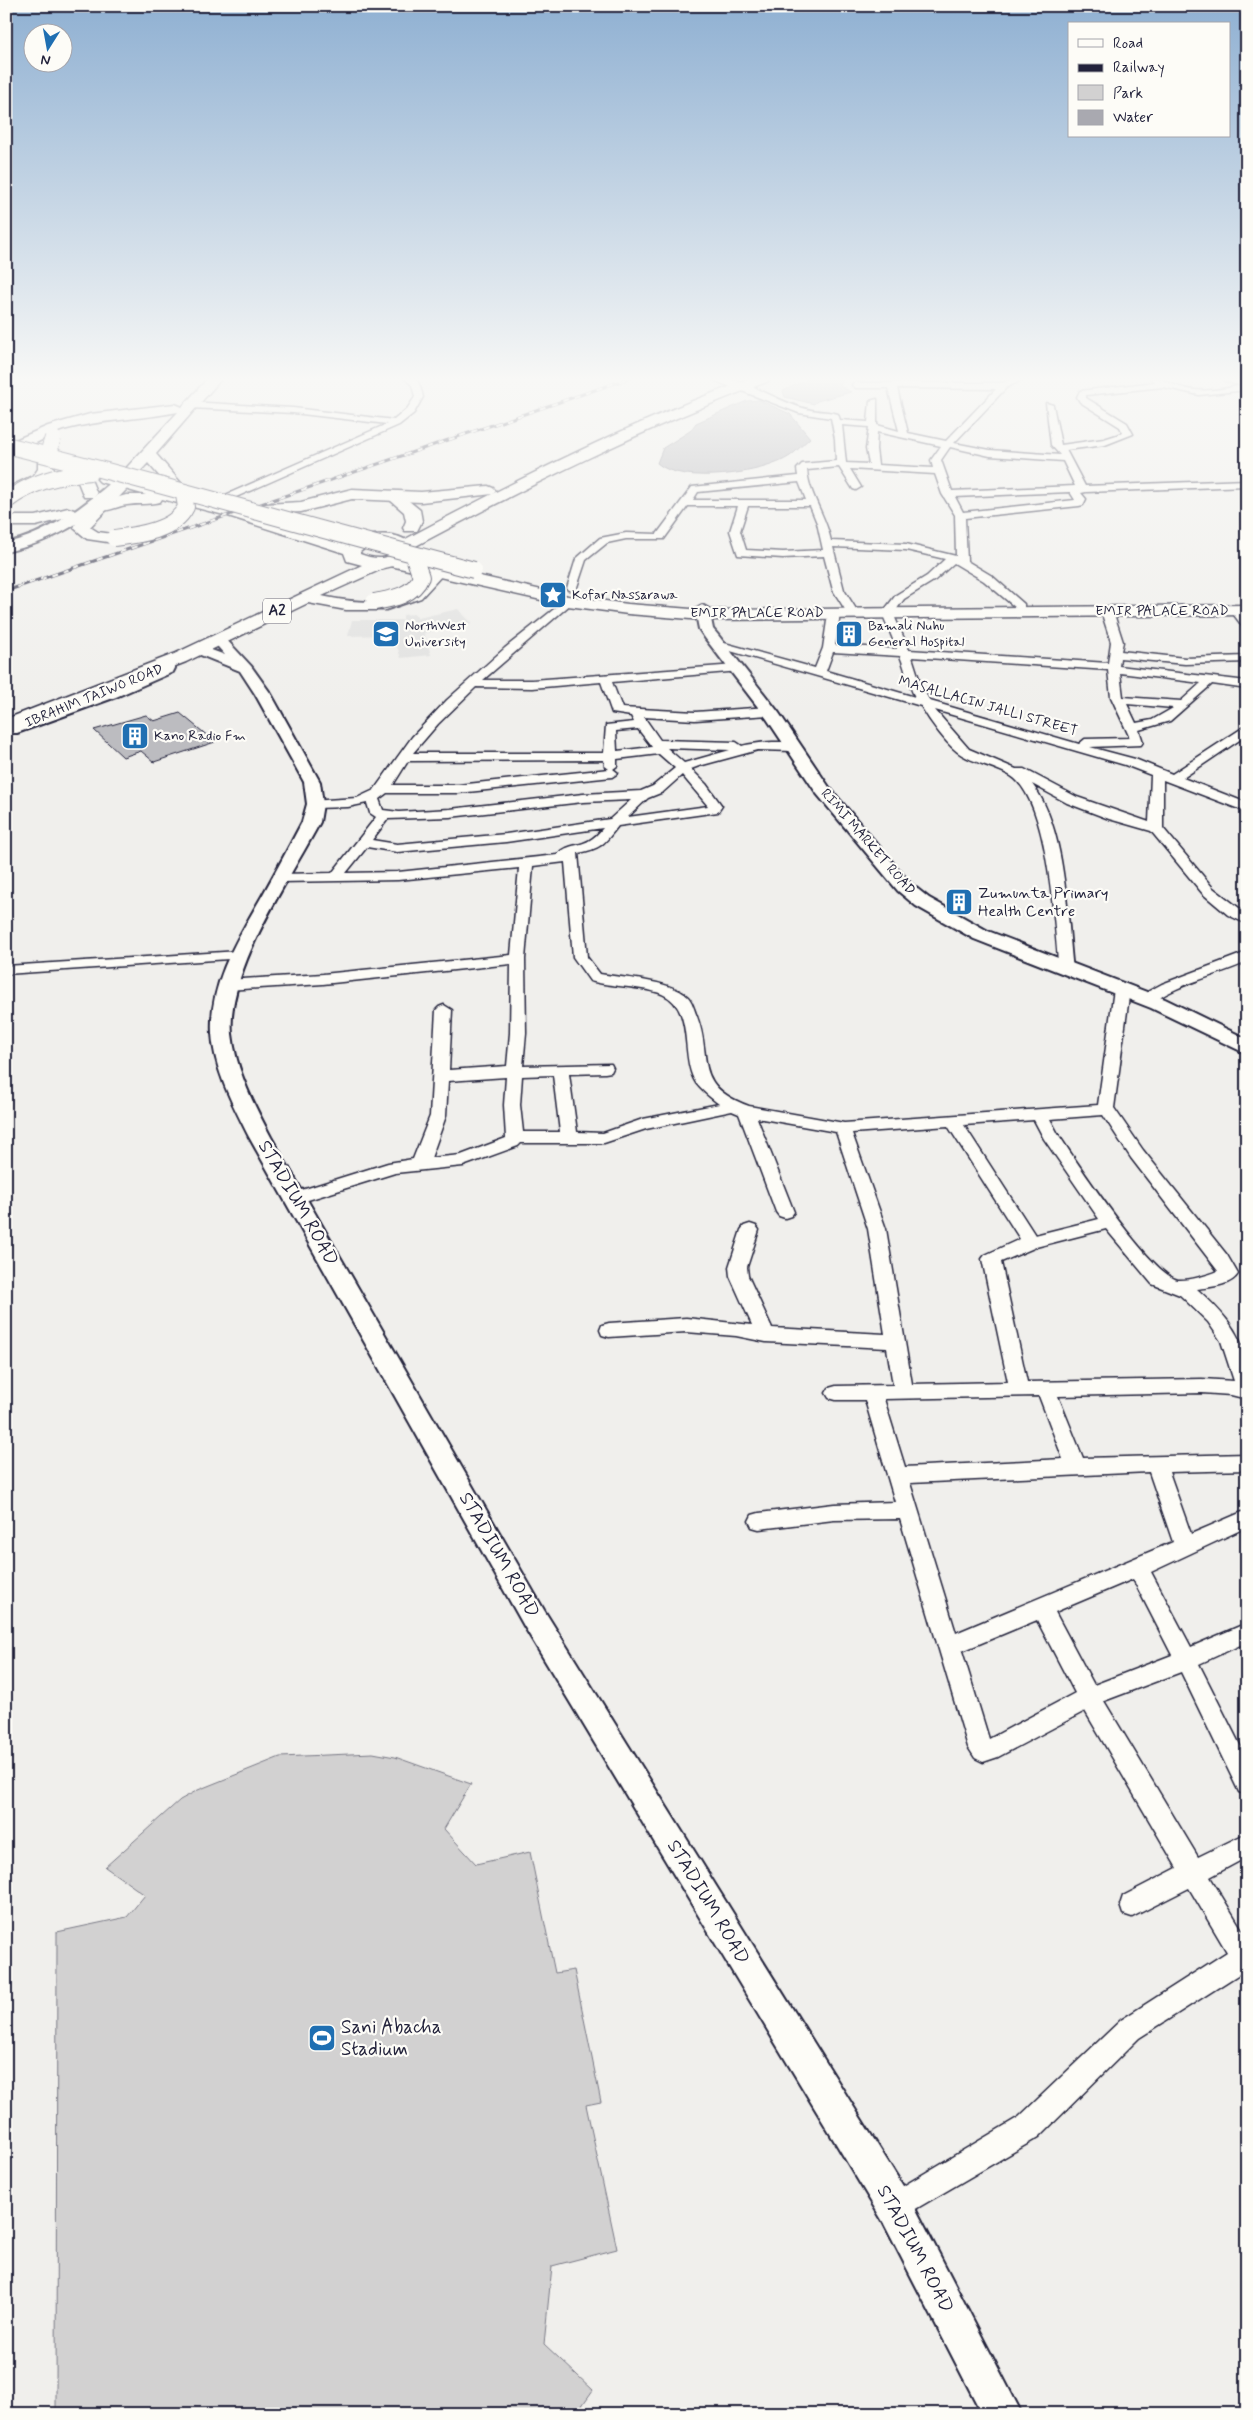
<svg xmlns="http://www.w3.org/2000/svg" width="1253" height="2420" font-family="Mynerve,sans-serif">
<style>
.built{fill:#e0e0df}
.green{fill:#d2d1d1;stroke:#7a7a86}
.water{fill:#a9a9b0;stroke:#737381}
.building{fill:#bcbcc0;stroke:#22223b}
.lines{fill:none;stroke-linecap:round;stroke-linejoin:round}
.minor-casing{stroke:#22223b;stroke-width:3}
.tertiary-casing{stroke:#22223b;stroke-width:4}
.secondary-casing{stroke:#22223b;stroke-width:4}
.primary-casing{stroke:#22223b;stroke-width:3}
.trunk-casing{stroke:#22223b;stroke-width:3}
.minor{fill:#fdfcf7;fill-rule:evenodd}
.tertiary{fill:#fdfcf7;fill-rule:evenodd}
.secondary{fill:#fdfcf7;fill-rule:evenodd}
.primary{fill:#fdfcf7;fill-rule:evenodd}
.trunk{fill:#fdfcf7;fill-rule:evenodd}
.rail-casing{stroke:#22223b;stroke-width:3}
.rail{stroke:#fdfcf7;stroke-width:2;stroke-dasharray:6;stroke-linecap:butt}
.primary-bridge-casing{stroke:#22223b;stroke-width:18;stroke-linecap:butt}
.trunk-bridge-casing{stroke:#22223b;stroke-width:18;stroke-linecap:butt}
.primary-bridge{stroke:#fdfcf7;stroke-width:16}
.trunk-bridge{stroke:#fdfcf7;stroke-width:16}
.labels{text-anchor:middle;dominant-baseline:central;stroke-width:4.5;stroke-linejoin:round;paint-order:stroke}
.far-poi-label{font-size:14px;fill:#22223b;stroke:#fdfcf7;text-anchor:start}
.far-street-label{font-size:14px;fill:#22223b;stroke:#fdfcf7}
.shield{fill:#fdfcf7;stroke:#646373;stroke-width:1}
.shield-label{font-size:15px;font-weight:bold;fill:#22223b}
.poi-label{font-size:16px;fill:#22223b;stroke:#fdfcf7;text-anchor:start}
.near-street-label{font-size:19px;fill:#22223b;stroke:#fdfcf7}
.near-poi-label{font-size:19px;fill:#22223b;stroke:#fdfcf7;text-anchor:start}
</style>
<rect width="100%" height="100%" fill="#f0efec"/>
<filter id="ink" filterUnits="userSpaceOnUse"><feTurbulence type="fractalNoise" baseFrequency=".02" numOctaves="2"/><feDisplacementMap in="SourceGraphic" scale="10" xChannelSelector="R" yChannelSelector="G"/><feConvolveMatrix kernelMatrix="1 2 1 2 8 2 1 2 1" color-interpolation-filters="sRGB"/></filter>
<g filter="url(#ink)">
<path class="built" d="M458,609l14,14 -48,10 7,22 -30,3 -8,-23 -45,1 4,-16h51v-5l11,-1 4,4z"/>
<path class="green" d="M373,1753l22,4 76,27 -27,45 32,35 54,-12 25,121 19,-3 27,132 -15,3 31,144 -65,17 -8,78 49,46 -17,24h-520l1,-482 70,-15 18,-22 -40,-28 75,-67 18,-10 82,-33z"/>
<g class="water">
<path d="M810,378h33l-3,8 11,6 -34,9 -3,3 -29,-7 -2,-6z"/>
<path d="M759,400l31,14 20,24c-7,6 -13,13 -20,18 -26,18 -109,29 -133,7l6,-15 27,-17 6,-8 51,-22z"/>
</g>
<path class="building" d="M180,713l35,29 -61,20 -13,-11 -18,6 -29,-27 52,-15 8,6z"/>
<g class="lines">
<g class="minor-casing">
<g id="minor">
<path d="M404,378c14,-2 16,6 19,19l-9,16 -15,12 -172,76 -4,-1v-4l164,-72 -94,-11 -103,-5 -4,-3 4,-3 103,6 101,12 13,-11 8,-12 -3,-12z"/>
<path d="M708,378c32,-4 65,22 95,30 12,4 24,3 35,6l2,6 28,2 2,-21 7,-2v26l22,6 -11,-43h-32l-4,-3 1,-2h149l13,-5h10l-19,10 -52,55 36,7 70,5 -9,-10 -5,-42 7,2 8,40 43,-6 19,-6 -3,-6 -40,-25 -3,-5 3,-6 75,-9 -5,-4c12,0 19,6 30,9 21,7 45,2 67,-3v6l-48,5 -36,-8 -77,8v3l41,25 6,11 -28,11 -39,5 19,36 162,-6v6l-161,6 -5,1 5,6 -3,6 -4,1 -114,12 2,43 25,15 32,28v4h-8l-32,-27 -30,-18 -19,17 -31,19 -8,11 -4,1 17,39 199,13 3,-21 -10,-31 6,-3 6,3 10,31 -2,9 64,7 62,-2v6l-62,2 -65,-6 -1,8 128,15v8l-35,-5 -42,37 -31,9 4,12 -2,3 -51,2 45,12 37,15 75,-49v10l-64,43 64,25v9l-84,-32v48l50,60 34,26v10l-19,-9 -25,-21 -52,-63 -42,-12 -42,-16 -35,-19c34,43 35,130 41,184l-2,3h-10l-2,-3c-5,-43 -10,-168 -48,-192 -15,-9 -34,-12 -49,-21 -14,-8 -33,-35 -41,-49l-208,-60 -2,-2 6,-3 98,27 8,-20 5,-34 6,-3 6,3 -5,31 62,4 -15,-36 6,-3 -2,-2 10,-13 31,-19 18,-17 -39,-9 -73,-3 11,43 12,19 -6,3 -4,-1 -13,-21 -9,-34 -41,2 -45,-3 -8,-24 8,-25h-50l-24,33h-38l-19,4 -21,17 -10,30h-8l-1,-2 9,-29 24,-21 26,-5 31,1 35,-47 106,-11 -1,-7 5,-5 34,-3 -1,-22 -4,-21 -32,-5zM897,388l99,1 -50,52 -38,-8zM842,425l27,2 -3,22 3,15 -23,-1zM877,432l64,14 -10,14 2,8 -55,-3 -2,-16zM950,447l40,9 73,5 12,25 -123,5 -11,-31zM839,467l14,22 3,1 5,-3 -11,-18 85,5 7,20 13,21 1,41 -50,-12 -75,-3c-5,-25 -22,-46 -24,-71zM799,482l7,18h-113l5,-8zM1070,492l5,8 -112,12 -8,-15zM748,506h62l7,17 6,27 -40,2 -37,-2 -6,-19zM833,652l67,4c6,14 8,29 15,41l-89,-26zM912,657l196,13 3,27 19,41 -45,1 -6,5 -149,-43 -8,-13zM1120,673l81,10 -20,18 -58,-4zM1127,704l46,4 -21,12 -16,3zM935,710l190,55 26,10 -2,47 -72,-25 -53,-28h-8l-47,-20z"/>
<path d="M568,598l6,3 -2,2 -89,77h49l204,-15 6,4 -2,2 -128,11 10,26 73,4 74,-5 6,4 -6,4 -74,5 -51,-3 16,23 76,2 6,4c12,-3 50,-8 58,1l-6,4 -36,-1 -59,16 -8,3 15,15 16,22 -4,6 -100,14c-14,18 -17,23 -40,27l9,104 13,17c23,4 71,6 88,23 4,4 6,12 8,17 18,43 -6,70 53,92l95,17 254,-18 16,-116 3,-3h10l3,3 -16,119 29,42 84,105 11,19c-7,12 -29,13 -41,15 22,20 43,41 49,71 3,12 1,27 1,39l-16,-4 -29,-2 -144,3 25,62 164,-4v16l-78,2 22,62 56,-24v17l-96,45 40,75 56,-24v19l-48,22 48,95v36l-8,-3 -58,-120 -77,29 94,156 49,-24v24l-37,20 37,61v31l-108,69 -100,99 -144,84 -10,-4 -4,-10 4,-10 134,-80 102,-97 106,-68 -38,-64 -57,29 -9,-3 -3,-9 3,-9 54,-28 -92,-157 -87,46 -15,5 -8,-4 -7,-11 -68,-228 -66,1 -75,9 -7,-2 -3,-6 3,-6 7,-2 75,-9 61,-2 -30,-102h-29l-7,-2 -3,-5 3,-5 7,-2 57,-1 -6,-37 -121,-6 -30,-6 -50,-4 -77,5 -7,-2 -2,-5 2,-5 7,-2 77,-5 66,7 -22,-49 -1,-9 12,-37 3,-4 6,-2 6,2 3,4 -12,37 1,9 24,52 113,6 -17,-105 -32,-97 -79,-14 37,94 -3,4 -6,2 -6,-2 -3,-4 -37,-98 -7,-3 -86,18 -42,14h-83l-3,3 -55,20 -68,7 -100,31 -6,-2 -3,-4 3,-4 99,-31 25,-4 17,-43 6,-106 3,-3 5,-2 8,5 -3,60 58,-4 3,-33 1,-69 -188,20 -96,6 -8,-5 8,-5 96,-6 188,-19 8,-87 -121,12 -118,2 -7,-4 7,-4 52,-1 44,-56 -6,-4 -3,-10 -19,4 -33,1 -5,-1 -2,-3 2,-3 47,-3 17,-8 38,-53 35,-37 58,-52zM601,682l11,31 19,3 3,6 -28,3 -2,28h-191l25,-29 38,-37 56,1zM638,729l14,18 -35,4 -1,-20zM667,748l63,2 -46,13zM659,754l16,14 -22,18 -12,5 -58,3 -133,15 -51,3 -16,-2 -4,-11 8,-6h71l154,-16 6,-4 -5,-4 4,-3v-7zM604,760l1,6 4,3 -151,16h-65l15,-24zM682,775l26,31 -80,11 20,-19 15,-6zM631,800l-21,19 -104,15 -109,10 -25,-4 16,-21 62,-2 133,-15zM603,828c-19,24 -30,11 -46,27l-159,17 -52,1 21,-26 30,5 109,-10zM565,862l8,95 17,24c21,6 52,5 72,13 34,15 17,62 34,89 6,8 15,15 23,21l-76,15 -40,14 -26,-1 -8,-58 36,-1 6,-1 2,-4 -2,-4 -88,2 3,-33 -1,-74 8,-93zM553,1075l7,57h-37l-3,-27 2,-29zM506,1077l-2,28 2,33 -45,17 -30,3 15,-42 2,-35zM1103,1115l28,43 87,113c-9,4 -30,10 -40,9 -27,-5 -102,-119 -120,-146l-8,-15zM1034,1120l10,19 55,80 -64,16 -71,-110zM948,1126l72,113 -35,16 -3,4 26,123 -96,2 -26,-155 -34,-96zM1106,1229l46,55 28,11 28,27 13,19 13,40 -32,-2 -175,3 -26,-120 35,-15zM1039,1396l24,63 -158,8 -21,-68zM1149,1472l24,70 -217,91 -46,-150zM1133,1579l39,76 -78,30 -39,-73zM1037,1620l38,73 -86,46 -27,-88z"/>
<path d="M1237,608l4,1 6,8v11l-4,-1 -12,-16z"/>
<path d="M239,951l7,4 -2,3 -238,16v-8z"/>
<path d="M1247,952v10c-26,12 -54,18 -79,31 -9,4 -14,12 -24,9l-3,-3 8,-8 13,-7z"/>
</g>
</g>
<g class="tertiary-casing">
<g id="tertiary">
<path d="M1223,378h14l10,3v7l-23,-8z"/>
<path d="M702,605l7,4 4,20 5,6 61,78 50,74 81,96 19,15 59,33 177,68 82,40v15l-96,-46 -177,-69 -58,-33 -18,-15 -81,-97 -50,-75 -62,-81 -6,-9 -4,-20z"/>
<path d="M219,636l5,1 27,29 20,28 49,88 3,22 -3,18c-30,57 -94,148 -88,212 4,37 22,71 39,103l273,473 364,584 114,220h-40l-100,-194 -358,-594 -275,-489c-16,-32 -35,-67 -37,-104 -3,-50 26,-95 50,-137 14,-25 27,-49 40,-74l5,-18 -3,-22 -49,-88 -15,-23 -47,-19 -2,-3 7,-4 27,10 -13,-15z"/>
</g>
</g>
<g class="secondary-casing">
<g id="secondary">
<path d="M119,479l5,1 2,3 -2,3c-40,35 -65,54 -118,66v-9c44,-10 75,-35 108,-63z"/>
<path d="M167,663l6,1 2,4 -2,4 -57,25 -99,36h-11v-8l98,-36z"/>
</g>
</g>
<g class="primary-casing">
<g id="primary">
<path d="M753,378h18l-2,3c-124,46 -241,105 -357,167l-6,2 -8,-5 2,-3c115,-61 230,-120 353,-164z"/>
<path d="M45,458l5,1 4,10c-9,13 -31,29 -47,25v-6l27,-13 4,-6v-7z"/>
<path d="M69,464l21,13 7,17 -3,3h-10l-6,-15 -17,-13z"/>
<path d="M120,478l8,5 -1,6 -37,38 8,5 22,3 2,3 -8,5 -27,-4 -13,-11 2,-5 36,-35 3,-8z"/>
<path d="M398,495l6,2 16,13 2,11 -5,10h-12l-2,-3 3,-7 -2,-9 -14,-12z"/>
<path d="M68,508l6,2 2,3 -2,3 -38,10h-30v-10h30z"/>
<path d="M392,556l176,40 60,8 75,6 544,-5v10l-544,5 -75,-6 -60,-8 -182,-41 -2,-4 2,-4z"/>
</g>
</g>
<g class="trunk-casing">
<g id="trunk">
<path d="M208,378h14l-66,76 25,29 -3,3h-10l-20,-23 -17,18 109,29 109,34c18,-12 53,-15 67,5l-11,14 -21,5 -62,28c47,10 76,10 109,-28h12l2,4 -24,26 -35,12h-40l-38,-7 -122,59 -180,70v-13l168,-65 188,-89 -15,-4 -3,-8 -116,-37 -66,-17 -2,3c-11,3 -22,1 -33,3 -10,1 -20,8 -31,5l-2,-3 2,-3 30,-9h20l-46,-13 -3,-3 8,-5 12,4 61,-66c-39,8 -76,7 -115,18 -15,5 -35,21 -50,17l-2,-3 2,-3 35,-15 42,-12 85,-10 7,3zM383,544l13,3 3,3c-8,11 -27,9 -39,4v-2l8,-6z"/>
<path d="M488,486l5,2 3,3 -3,3 -72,8 -69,-3 -51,13 -36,2 -8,-5 8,-5 36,-2 51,-13 69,3z"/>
</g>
</g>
<use href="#minor" class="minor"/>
<use href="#tertiary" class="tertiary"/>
<use href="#secondary" class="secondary"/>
<use href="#primary" class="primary"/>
<use href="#trunk" class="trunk"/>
<g class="rail-casing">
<path id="rail" d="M6,591l624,-213"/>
</g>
<use href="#rail" class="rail"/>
<g class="primary-bridge-casing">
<g id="primary-bridge">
<path d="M6,445c157,39 312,85 468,125"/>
<path d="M6,501c25,-19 53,-26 84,-29"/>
<path d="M114,538c24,-3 60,-7 72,-31l-2,-12"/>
</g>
</g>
<g class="trunk-bridge-casing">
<g id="trunk-bridge">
<path d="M52,457l-2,-10 3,-9"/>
<path d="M374,602c18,-3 39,-6 47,-25l-6,-17"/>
</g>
</g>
<use href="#primary-bridge" class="primary-bridge"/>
<use href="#trunk-bridge" class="trunk-bridge"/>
</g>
</g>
<linearGradient id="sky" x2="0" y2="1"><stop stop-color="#8fb0d2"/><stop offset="0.53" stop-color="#f8f8f6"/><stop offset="1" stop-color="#f8f8f6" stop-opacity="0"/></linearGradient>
<rect width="1253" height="716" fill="url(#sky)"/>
<defs>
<g id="sight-square" transform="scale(1.4375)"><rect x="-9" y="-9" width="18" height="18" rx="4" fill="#1f6fb2" stroke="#fdfcf7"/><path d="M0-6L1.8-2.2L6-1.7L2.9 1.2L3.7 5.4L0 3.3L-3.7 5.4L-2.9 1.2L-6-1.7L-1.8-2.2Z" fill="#fff"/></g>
<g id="university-square" transform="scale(1.4375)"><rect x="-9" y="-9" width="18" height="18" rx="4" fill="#1f6fb2" stroke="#fdfcf7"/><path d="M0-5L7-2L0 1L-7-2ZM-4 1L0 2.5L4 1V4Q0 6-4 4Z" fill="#fff"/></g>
<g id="building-square" transform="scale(1.4375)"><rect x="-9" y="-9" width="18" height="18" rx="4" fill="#1f6fb2" stroke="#fdfcf7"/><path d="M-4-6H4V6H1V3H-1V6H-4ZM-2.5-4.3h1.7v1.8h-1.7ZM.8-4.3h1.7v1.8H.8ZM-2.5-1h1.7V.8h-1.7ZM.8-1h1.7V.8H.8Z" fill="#fff"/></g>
<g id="stadium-square" transform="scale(1.4375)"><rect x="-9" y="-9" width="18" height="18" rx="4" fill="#1f6fb2" stroke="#fdfcf7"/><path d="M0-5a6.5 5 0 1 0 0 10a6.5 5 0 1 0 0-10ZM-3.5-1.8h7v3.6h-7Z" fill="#fff"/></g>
</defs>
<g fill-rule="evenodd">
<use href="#sight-square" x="553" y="595"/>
<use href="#university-square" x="386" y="634"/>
<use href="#building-square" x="849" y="634"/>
<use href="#building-square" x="135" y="736"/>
<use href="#building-square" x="959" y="902"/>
<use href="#stadium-square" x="322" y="2038"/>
</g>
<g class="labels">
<g class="far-poi-label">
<text x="572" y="595">Kofar Nassarawa</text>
<text x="405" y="626">NorthWest<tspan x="405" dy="16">University</tspan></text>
<text x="868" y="626">Bamali Nuhu<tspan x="868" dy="16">General Hospital</tspan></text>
<text x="154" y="736">Kano Radio Fm</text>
</g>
<g class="far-street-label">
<text x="1162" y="611">EMIR PALACE ROAD</text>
<text x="757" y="613">EMIR PALACE ROAD</text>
<text transform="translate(94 696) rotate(-22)">IBRAHIM TAIWO ROAD</text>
<text transform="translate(988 706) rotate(16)">MASALLACIN JALLI STREET</text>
<text transform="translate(868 842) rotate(49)">RIMI MARKET ROAD</text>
</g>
<rect class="shield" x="263" y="598.5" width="28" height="25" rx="4"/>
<g class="shield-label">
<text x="277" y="611">A2</text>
</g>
<g class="poi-label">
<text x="978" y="893">Zumunta Primary<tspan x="978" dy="18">Health Centre</tspan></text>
</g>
<g class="near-street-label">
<text transform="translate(298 1203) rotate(60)">STADIUM ROAD</text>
<text transform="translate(499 1555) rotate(60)">STADIUM ROAD</text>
<text transform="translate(708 1902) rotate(59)">STADIUM ROAD</text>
<text transform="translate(915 2249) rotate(62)">STADIUM ROAD</text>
</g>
<g class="near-poi-label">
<text x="341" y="2027">Sani Abacha<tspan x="341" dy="22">Stadium</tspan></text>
</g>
</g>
<rect width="1253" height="2420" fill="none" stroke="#fdfcf7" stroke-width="25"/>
<rect x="12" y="12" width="1228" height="2395" fill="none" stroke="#22223b" stroke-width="2" filter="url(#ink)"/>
<rect x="1068" y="22" width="162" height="115" fill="#fdfcf7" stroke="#a5a5ac"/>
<rect x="1078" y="39" width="25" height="8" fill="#fdfcf7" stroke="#a5a5ac"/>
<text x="1113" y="48" font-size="15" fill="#22223b">Road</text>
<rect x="1078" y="64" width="25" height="8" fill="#22223b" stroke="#a5a5ac"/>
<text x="1113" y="72" font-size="15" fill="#22223b">Railway</text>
<rect x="1078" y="85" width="25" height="15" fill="#d2d1d1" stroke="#a5a5ac"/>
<text x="1113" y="98" font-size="15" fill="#22223b">Park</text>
<rect x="1078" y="110" width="25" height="15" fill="#a9a9b0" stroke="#a5a5ac"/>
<text x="1113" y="122" font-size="15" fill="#22223b">Water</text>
<g transform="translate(48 48) rotate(191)"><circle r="24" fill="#fdfcf7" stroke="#a5a5ac"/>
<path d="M0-4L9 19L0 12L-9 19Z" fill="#1f6fb2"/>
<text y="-8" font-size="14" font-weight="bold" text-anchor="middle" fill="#22223b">N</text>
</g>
</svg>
